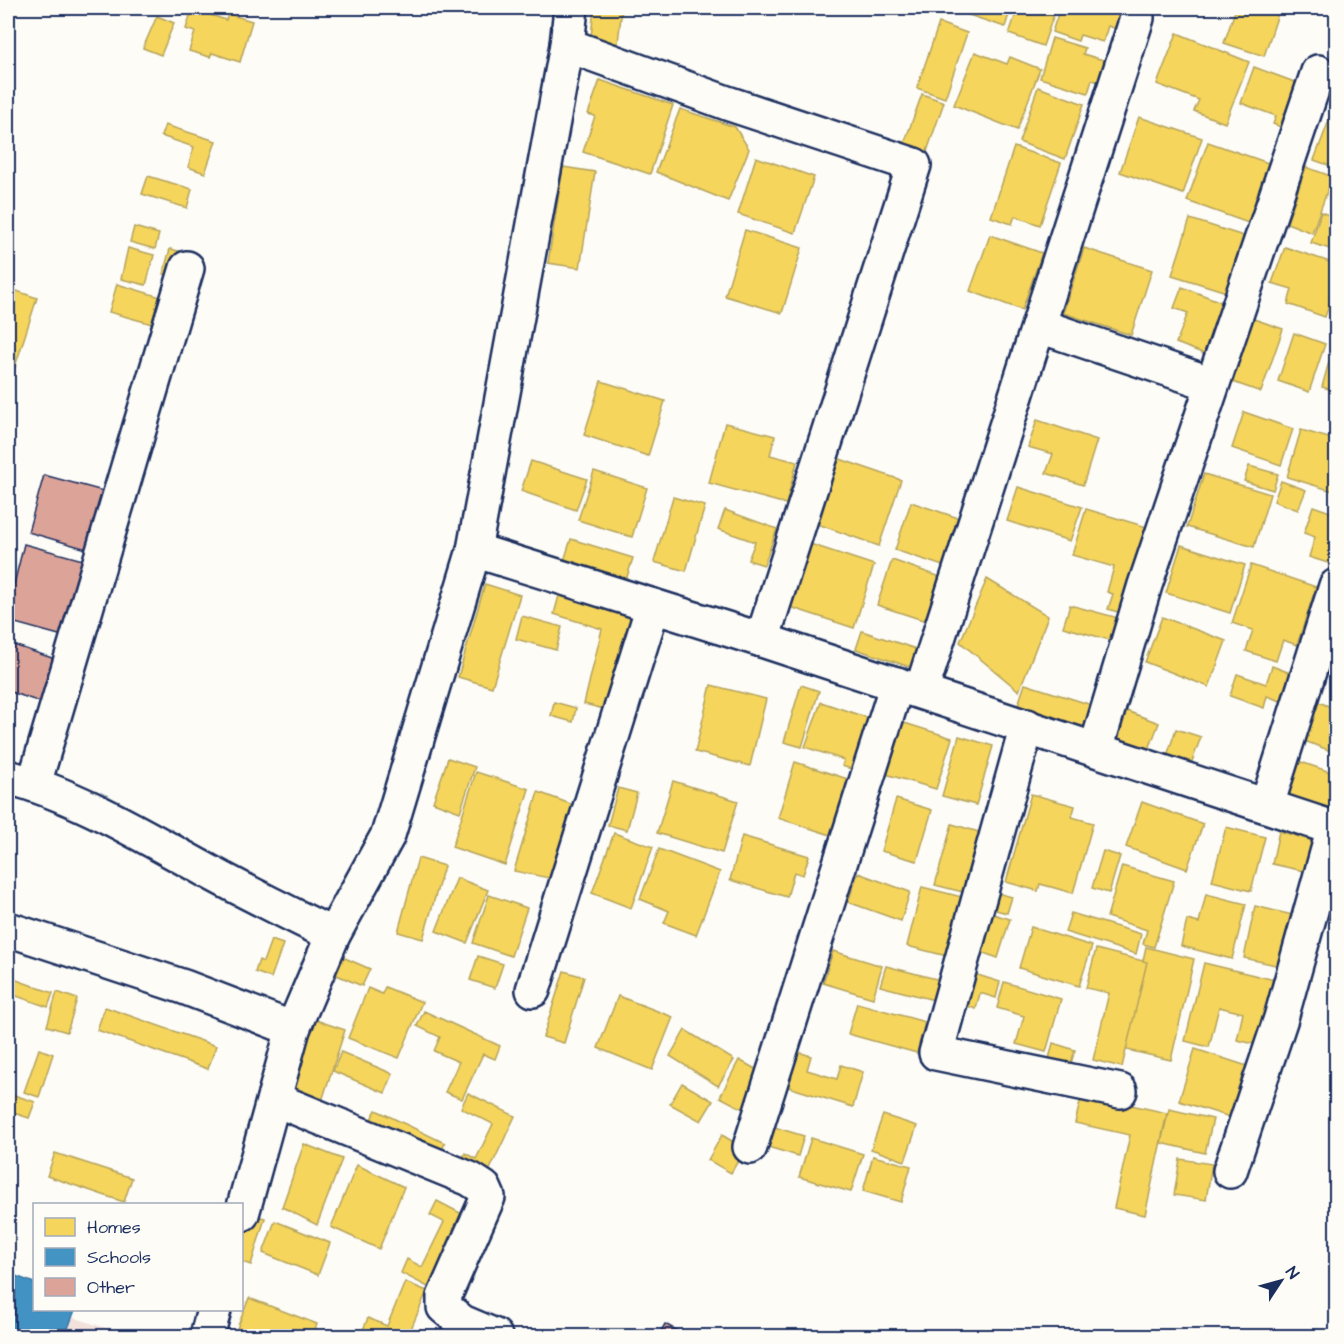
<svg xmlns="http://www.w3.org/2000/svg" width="1344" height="1344" font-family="'Architects Daughter',sans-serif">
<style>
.built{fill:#f3e1db}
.homes{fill:#f6d55c;stroke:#b4a35d;stroke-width:1.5}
.schools{fill:#4393c3;stroke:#3775a5;stroke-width:1.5}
.building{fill:#dca399;stroke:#1b2f5e;stroke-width:1.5}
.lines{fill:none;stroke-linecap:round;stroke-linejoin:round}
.minor-casing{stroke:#1b2f5e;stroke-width:38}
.minor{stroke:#fdfcf7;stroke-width:33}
</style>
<rect width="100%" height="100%" fill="#fdfcf7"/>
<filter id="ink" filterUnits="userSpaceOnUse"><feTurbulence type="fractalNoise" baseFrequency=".0167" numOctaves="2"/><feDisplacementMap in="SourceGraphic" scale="12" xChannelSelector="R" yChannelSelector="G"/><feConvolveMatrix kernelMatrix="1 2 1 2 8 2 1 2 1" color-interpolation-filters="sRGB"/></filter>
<g filter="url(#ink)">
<path class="built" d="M8,1294l26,9v7h18l77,26h-121z"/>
<g class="homes">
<path d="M594,8h28l-5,43 -27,-4z"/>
<path d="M959,8h52l-6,19 -48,-16z"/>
<path d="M1018,8h38l-13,38 -34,-12z"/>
<path d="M1060,8h58l6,1 -7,20 -9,-3 -5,16 -23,-7 -2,6 -26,-9z"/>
<path d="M1236,8h44l-16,48 -40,-13z"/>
<path d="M192,9l34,11 2,-6 24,7 -12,41 -28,-9 -2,4 -21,-6 6,-19 -9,-3z"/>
<path d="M157,16l17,7 -13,32 -18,-7z"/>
<path d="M939,23l28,10 -22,65 -28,-10z"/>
<path d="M1177,33l72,29 -24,61 -31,-12 5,-11 -42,-16z"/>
<path d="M1052,38l33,10 -2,6 27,8 -6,21 -12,-3 -4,13 -48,-15z"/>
<path d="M975,52l32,12 3,-7 30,12 -23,61 -63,-25z"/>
<path d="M1254,67l46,17 -16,44 -11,-4 3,-8 -35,-13z"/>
<path d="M600,80l73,25 -23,69 -67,-22 12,-36 -7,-2z"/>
<path d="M1038,87l46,17 -19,55 -46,-17z"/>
<path d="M922,94l22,8 -21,61 -23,-8z"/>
<path d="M1336,102v66l-22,-8z"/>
<path d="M680,109l55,18 14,22 -21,52 -72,-29z"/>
<path d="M1139,117l63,21 -19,56 -63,-22z"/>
<path d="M165,125l51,16 -11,32 -17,-6 6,-20 -33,-11z"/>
<path d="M1208,142l66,23 -20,60 -67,-24z"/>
<path d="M1014,147l47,16 -21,62 -25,-9 -3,8 -21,-7z"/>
<path d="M756,157l58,20 -19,56 -57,-19z"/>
<path d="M563,167l32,5 -15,96 -32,-5z"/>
<path d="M1306,167l30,11v14l-8,-3 -16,44 -25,-10z"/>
<path d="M148,176l44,13 -5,19 -45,-14z"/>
<path d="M1321,212l15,6v33l-25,-8z"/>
<path d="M1190,219l60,19 -17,56 -61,-19z"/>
<path d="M134,227l25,7 -4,15 -25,-7z"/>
<path d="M745,230l57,18 -20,65 -57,-17z"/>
<path d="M990,235l52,18 -20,57 -52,-19z"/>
<path d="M1285,247l51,17v20l-11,33 -37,-13 4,-15 -20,-6z"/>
<path d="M128,248l26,7 -8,30 -25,-6z"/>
<path d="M1084,248l68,22 -21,65 -68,-22z"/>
<path d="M170,249l9,2 -7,25 -9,-2z"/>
<path d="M117,284l47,14 -8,27 -47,-13z"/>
<path d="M1182,287l42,16 -19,51 -29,-11 12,-30 -14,-5z"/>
<path d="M8,288l29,10 -29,91z"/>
<path d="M1251,318l32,11 -22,63 -31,-11z"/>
<path d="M1294,333l31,11 -16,48 -31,-11z"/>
<path d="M1335,340l1,1v50l-14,-4z"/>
<path d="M601,381l64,20 -17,55 -64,-21z"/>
<path d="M1244,412l49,17 -12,36 -49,-17z"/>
<path d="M1037,420l60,20 -14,45 -37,-12 7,-19 -25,-7z"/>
<path d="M725,423l50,13 -5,19 27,7 -11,42 -77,-21z"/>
<path d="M1301,430l35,10v52l-49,-15z"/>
<path d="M834,457l67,23 -22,66 -67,-24z"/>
<path d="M531,461l56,18 -11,31 -55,-19z"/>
<path d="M1249,466l29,8 -5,16 -29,-9z"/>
<path d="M594,471l53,17 -15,49 -54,-17z"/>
<path d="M1204,474l66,20 -16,53 -67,-20z"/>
<path d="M1281,481l25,9 -8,20 -24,-9z"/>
<path d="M1018,487l64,20 -12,34 -63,-20z"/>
<path d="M673,497l32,9 -19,65 -32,-9z"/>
<path d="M911,502l56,19 -15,48 -57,-19z"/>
<path d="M1313,506l23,8v34l-5,16 -22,-7 6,-20 -11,-4z"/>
<path d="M1086,509l64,19 -26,86 -16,-5 5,-15 -6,-2 7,-25 -42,-12z"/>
<path d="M725,510l52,19 -13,36 -16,-5 7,-18 -37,-13z"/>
<path d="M571,539l62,19 -7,22 -62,-19z"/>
<path d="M807,543l67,22 -20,63 -67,-22z"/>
<path d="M1181,545l64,20 -15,48 -64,-20z"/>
<path d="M892,560l57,20 -14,44 -58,-19z"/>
<path d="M1251,565l65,22 -19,58 -14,-5 -7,21 -30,-10 7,-21 -21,-7z"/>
<path d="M987,579l61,37 -29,75 -59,-49z"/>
<path d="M485,584l35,11 -28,92 -34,-10z"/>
<path d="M560,592l73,22 -25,96 -24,-6 18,-75 -48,-15z"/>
<path d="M1070,605l52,14 -5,23 -54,-15z"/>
<path d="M522,616l40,11 -6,23 -40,-11z"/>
<path d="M1162,617l64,24 -17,46 -64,-25z"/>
<path d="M862,631l63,21 -6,18 -63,-21z"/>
<path d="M1272,666l21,8 -10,28 -16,-6 -3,12 -34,-12 7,-22 29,10z"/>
<path d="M1025,684l70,22 -8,25 -70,-23z"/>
<path d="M711,685l55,14 -16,67 -55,-14z"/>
<path d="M801,685l18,6 -17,56 -18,-5z"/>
<path d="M1316,701l20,8v44l-34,-13z"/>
<path d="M554,702l22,6 -3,14 -22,-6z"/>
<path d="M821,702l59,20 -17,51 -21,-7 2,-6 -39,-13z"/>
<path d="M1124,710l35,13 -10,26 -35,-12z"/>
<path d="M895,720l57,18 -16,51 -57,-17z"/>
<path d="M1176,729l25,8 -10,27 -24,-8z"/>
<path d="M959,736l34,10 -17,59 -34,-9z"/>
<path d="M448,758l27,9 -15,45 -27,-10z"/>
<path d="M1298,761l38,13v43l-51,-17z"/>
<path d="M795,762l62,20 -17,56 -62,-20z"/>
<path d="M476,772l53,17 -24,76 -53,-18z"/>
<path d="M673,781l65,20 -16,52 -65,-20z"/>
<path d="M618,788l19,5 -10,37 -19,-5z"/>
<path d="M538,792l38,14 -27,72 -35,-7z"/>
<path d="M1031,794l44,12 -3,11 21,6 -20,70 -33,-9 -2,7 -32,-9z"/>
<path d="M896,799l36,11 -15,51 -36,-10z"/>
<path d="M1142,802l61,22 -16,45 -61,-22z"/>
<path d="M952,824l27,8 -16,60 -28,-7z"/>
<path d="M1226,827l39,10 -14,54 -39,-10z"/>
<path d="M1279,831l41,12 -7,30 -41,-9z"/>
<path d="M614,833l39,14 -22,61 -39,-15z"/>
<path d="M742,836l67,20 -6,19 -9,-3 -7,25 -57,-17z"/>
<path d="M659,849l61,23 -24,63 -32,-12 5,-12 -29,-12z"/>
<path d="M1103,851l17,5 -11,37 -17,-5z"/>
<path d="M418,858l26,8 -21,73 -25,-7z"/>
<path d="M1122,866l52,15 -20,66 -11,-3 4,-14 -40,-13z"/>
<path d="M858,873l52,19 -9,29 -53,-19z"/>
<path d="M457,878l31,12 -21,53 -31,-12z"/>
<path d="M922,887l40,10 -15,59 -40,-10z"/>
<path d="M990,891l22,6 -5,16 -22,-6z"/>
<path d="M1206,894l40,10 -14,55 -51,-13 6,-26 12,3z"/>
<path d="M489,895l38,13 -16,48 -38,-13z"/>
<path d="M1255,906l42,10 -12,51 -41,-9z"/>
<path d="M986,912l24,7 -12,39 -23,-8z"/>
<path d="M1071,913l70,21 -5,20 -71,-22z"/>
<path d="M1031,927l61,19 -13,40 -60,-18z"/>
<path d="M271,940l12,4 -12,34 -16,-6 4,-12 4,2z"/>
<path d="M1146,947l48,12 -23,101 -48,-11z"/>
<path d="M1096,949l51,13 -25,105 -29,-7 16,-67 -23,-5z"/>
<path d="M833,951l49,15 -9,32 -50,-15z"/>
<path d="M338,955l32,14 -8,17 -32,-14z"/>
<path d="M478,956l25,8 -8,24 -25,-8z"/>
<path d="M1204,963l75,18 -16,65 -26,-6 6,-27 -24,-6 -10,40 -24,-6z"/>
<path d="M886,966l58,15 -6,20 -58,-15z"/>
<path d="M564,971l20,6 -20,66 -21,-6z"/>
<path d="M968,972l32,10 -4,16 -16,-5 -4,16 -17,-6z"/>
<path d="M8,977l45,16 -5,14 -40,-14z"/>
<path d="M1004,982l57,17 -15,53 -30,-8 8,-28 -27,-8z"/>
<path d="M385,987l37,15 -23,56 -51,-20 20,-50 14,6z"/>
<path d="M57,992l20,7 -10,33 -20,-6z"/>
<path d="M618,996l55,21 -21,53 -54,-22z"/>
<path d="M857,1003l68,19 -8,31 -69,-19z"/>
<path d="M105,1007l111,39 -8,23 -111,-39z"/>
<path d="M424,1011l76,35 -5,13 -12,-5 -21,45 -17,-7 14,-30 -25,-11 6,-14 -23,-11z"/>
<path d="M307,1017l38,13 -25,77 -37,-13z"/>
<path d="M685,1030l49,30 -16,26 -48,-30z"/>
<path d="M1053,1043l22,7 -7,23 -21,-6z"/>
<path d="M39,1049l14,5 -14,43 -15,-5z"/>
<path d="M1195,1049l52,17 -17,51 -51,-16z"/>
<path d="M795,1051l16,5 -4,14 30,9 4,-14 22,7 -10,35 -68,-21z"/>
<path d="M341,1052l52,22 -8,19 -52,-22z"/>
<path d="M739,1060l26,14 -18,37 -27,-14z"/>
<path d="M682,1083l31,18 -12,20 -31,-17z"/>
<path d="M8,1093l27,9 -6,16 -21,-7z"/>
<path d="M468,1093l47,23 -30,64 -26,-12 6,-15 11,6 17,-35 -32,-16z"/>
<path d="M1082,1094l85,19 -22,102 -31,-7 16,-73 -55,-12z"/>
<path d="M1169,1109l44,10 -8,34 -44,-10z"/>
<path d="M376,1110l69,33 -5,11 -70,-33z"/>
<path d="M883,1115l34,11 -12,35 -34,-12z"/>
<path d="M774,1127l30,9 -6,20 -30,-9z"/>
<path d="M722,1135l23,14 -14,24 -23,-13z"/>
<path d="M811,1138l52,16 -12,38 -52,-15z"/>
<path d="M304,1144l38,15 -25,66 -35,-18z"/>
<path d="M55,1153l77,25 -8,24 -77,-26z"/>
<path d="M873,1156l38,10 -10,36 -38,-11z"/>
<path d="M1180,1159l32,5 -6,36 -32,-5z"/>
<path d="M357,1165l47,22 -25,62 -48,-22z"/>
<path d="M437,1201l29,15 -36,72 -29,-15 6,-14 15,8 22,-45 -14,-7z"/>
<path d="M246,1213l19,5 -14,47 -9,-3v-34z"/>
<path d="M275,1221l55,22 -12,32 -55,-22z"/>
<path d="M405,1282l22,9 -19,45h-35l-11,-4 6,-14 19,8z"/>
<path d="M249,1298l68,26 -4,12h-79z"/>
</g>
<path class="schools" d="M8,1273l26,10v27h41l-10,26h-57z"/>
<g class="building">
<path d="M44,475l63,17 -17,58 -62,-18z"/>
<path d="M24,544l66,18 -20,76 -62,-17v-13z"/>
<path d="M8,643l47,16 -15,43 -32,-11z"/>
<path d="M665,1324l22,12h-29z"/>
</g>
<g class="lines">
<g class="minor-casing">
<g id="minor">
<path d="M567,45l160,58 187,62 -152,475"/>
<path d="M1040,326l172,58"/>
<path d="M474,550l288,90 574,189"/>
<path d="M921,692l216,-674"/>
<path d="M1027,726l-91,327 184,38"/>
<path d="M1096,749l49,-164 173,-513"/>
<path d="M8,777c68,18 132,57 194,91 43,24 87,45 131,67"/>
<path d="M34,784l153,-516"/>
<path d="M1267,805l69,-219"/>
<path d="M8,929l176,58 109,42"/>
<path d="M533,990l120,-384"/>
<path d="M274,1099l196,80 14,9 4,9 -44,100v10l18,15 33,14"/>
<path d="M750,1147l147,-463"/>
<path d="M1230,1171l51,-153 53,-190"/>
<path d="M242,1214l51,-185 40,-94 55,-100 86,-285 93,-505 4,-37"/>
<path d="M207,1336l7,-26"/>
</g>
</g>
<use href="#minor" class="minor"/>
</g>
</g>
<rect width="1344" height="1344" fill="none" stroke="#fdfcf7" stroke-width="30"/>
<rect x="15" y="15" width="1314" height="1314" fill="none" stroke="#1b2f5e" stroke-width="2" filter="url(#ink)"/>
<rect x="33" y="1203" width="210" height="108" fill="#fdfcf7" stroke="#a3aaba" stroke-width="1.5"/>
<rect x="45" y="1218" width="30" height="18" fill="#f6d55c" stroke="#a3aaba" stroke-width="1.5"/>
<text x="87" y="1233" font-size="18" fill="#1b2f5e">Homes</text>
<rect x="45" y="1248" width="30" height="18" fill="#4393c3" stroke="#a3aaba" stroke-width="1.5"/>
<text x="87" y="1263" font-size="18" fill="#1b2f5e">Schools</text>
<rect x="45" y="1278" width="30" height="18" fill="#dca399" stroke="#a3aaba" stroke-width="1.5"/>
<text x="87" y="1293" font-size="18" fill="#1b2f5e">Other</text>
<g transform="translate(1281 1281) rotate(54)" stroke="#fdfcf7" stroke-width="4.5" paint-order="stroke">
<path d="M0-4.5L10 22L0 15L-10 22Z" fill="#1b2f5e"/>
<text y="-9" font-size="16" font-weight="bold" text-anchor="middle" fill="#1b2f5e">N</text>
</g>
</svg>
